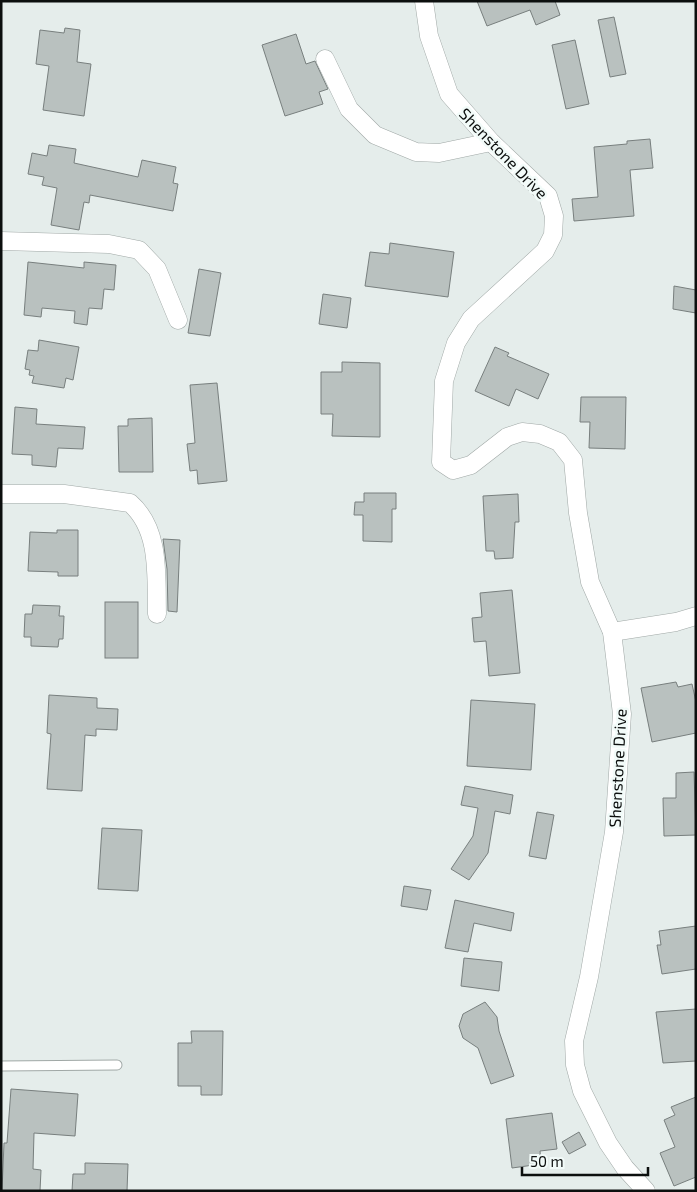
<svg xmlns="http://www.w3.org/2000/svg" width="697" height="1192" font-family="'Exo 2',sans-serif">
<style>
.building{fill:#b9c1bf;stroke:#787f7e}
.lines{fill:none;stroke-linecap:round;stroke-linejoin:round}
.service-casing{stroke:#a0a8a6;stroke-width:11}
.minor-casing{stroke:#a0a8a6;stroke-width:19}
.service{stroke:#fff;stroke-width:9}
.minor{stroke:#fff;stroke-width:18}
.labels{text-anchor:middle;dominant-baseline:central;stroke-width:5;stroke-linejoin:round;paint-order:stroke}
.street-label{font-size:16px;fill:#0c0f0e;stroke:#f2fbf9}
</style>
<rect width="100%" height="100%" fill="#e5edeb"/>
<g class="building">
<path d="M477,1h78l5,14 -24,10 -6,-15 -43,16z"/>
<path d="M614,17l12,57 -16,3 -12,-57z"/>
<path d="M65,28l15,2 -3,32 14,2 -7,52 -41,-6 6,-44 -13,-2 4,-34 24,3z"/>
<path d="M296,34l10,30 9,-3 13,28 -9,3 4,12 -38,12 -23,-71z"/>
<path d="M575,40l14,64 -23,5 -14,-64z"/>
<path d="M650,139l3,29 -23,2 4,46 -60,5 -2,-22 26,-2 -4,-50 33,-3v-3z"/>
<path d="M49,145l27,4 -2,14 64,14 4,-17 34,7 -3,16 5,1 -5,27 -83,-16 -1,8 -5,-1 -5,28 -28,-5 6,-37 -15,-3 2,-8 -16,-3 4,-21 15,3z"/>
<path d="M390,243l64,9 -6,45 -83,-11 5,-34 19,2z"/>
<path d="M28,262l56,6v-6l32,3 -2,25 -10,-1 -2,20 -13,-1 -2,17 -13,-2 1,-12 -33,-3 -1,9 -17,-2z"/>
<path d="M199,269l22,4 -11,63 -22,-3z"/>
<path d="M674,286l22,4v23l-23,-4z"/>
<path d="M323,294l28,4 -4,30 -28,-4z"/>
<path d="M39,340l40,7 -6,33 -7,-2 -2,10 -32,-5 2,-7 -5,-1 1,-5 -5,-1 3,-19 10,1z"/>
<path d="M495,347l14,6 -2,3 42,18 -11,25 -22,-10 -7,17 -34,-15z"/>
<path d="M342,362l38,1v74l-48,-1 1,-22h-12v-42h21z"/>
<path d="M217,383l10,98 -29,3 -1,-14 -7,1 -3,-27 8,-1 -5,-58z"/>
<path d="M581,397h45l-1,52 -36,-1 1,-26h-10z"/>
<path d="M15,407l22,2 -1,15 49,3 -2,22 -25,-1 -2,19 -24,-2v-10l-20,-1z"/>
<path d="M152,418l1,54h-34l-1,-46h10v-7z"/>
<path d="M364,493h32v16h-4v33l-29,-1v-26h-9l1,-13h9z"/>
<path d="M518,494l1,28h-4l-2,36 -18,1 -1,-8h-8l-3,-55z"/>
<path d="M57,530h21v46h-20v-4l-30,-1 2,-39 27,1z"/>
<path d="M163,539l17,1 -3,72 -9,-1 -1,-42z"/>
<path d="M512,590l8,83 -31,3 -3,-35 -12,1 -2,-24 10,-1 -2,-24z"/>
<rect x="105" y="602" width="33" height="56"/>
<path d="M33,605l27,1 -1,10h5l-1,23h-4l-1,8 -27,-1v-9h-7l1,-23h7z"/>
<path d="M676,682l2,5 14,-3 4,18v31l-44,9 -11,-54z"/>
<path d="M49,695l48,3v10l21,1 -1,21 -21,-1v7l-11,-1 -3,56 -35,-2 4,-55 -4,-1z"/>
<path d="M471,700l64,4 -4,66 -64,-4z"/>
<path d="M694,772l2,63 -32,1 -1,-38h13v-25z"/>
<path d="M465,786l48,9 -3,19 -15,-3 -7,42 -19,27 -18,-11 22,-33 5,-28 -17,-3z"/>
<path d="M537,812l17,3 -8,44 -17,-3z"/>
<path d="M102,828l40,2 -4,61 -40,-2z"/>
<path d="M404,886l27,4 -4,20 -26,-4z"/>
<path d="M455,900l59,13 -3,18 -37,-8 -6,29 -23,-4z"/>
<path d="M696,926v43l-34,5 -5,-29h4l-2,-14z"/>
<path d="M464,958l38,4 -3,29 -38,-5z"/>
<path d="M485,1002l12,15 2,14 15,45 -23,8 -13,-36 -15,-10 -4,-12 4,-12z"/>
<path d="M696,1009v52l-33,2 -7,-51z"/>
<path d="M191,1031h32l-1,64h-21v-9h-23v-43h14z"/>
<path d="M11,1089l67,5 -3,42 -41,-3 -1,36 8,1 -1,21h-38l2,-48h3z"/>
<path d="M696,1097v80l-22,9 -14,-33 15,-6 -11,-27 11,-5 -4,-8z"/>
<path d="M552,1113l5,36 -17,2 1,13 -29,4 -6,-49z"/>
<path d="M579,1132l7,13 -17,9 -7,-12z"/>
<path d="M85,1163l43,1 -1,27h-55l1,-17h12z"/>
</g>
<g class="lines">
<g class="service-casing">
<path id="service" d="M1,1066l116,-1"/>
</g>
<g class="minor-casing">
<g id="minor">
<path d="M424,1l5,35 20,58 42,48 57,54 6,20 -1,19 -8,16 -74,68 -15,24 -12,38 -3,81 12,8 18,-5 36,-28 15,-5 18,2 19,8 14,18 5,53 12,69 22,50 10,82 -8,118 -25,145 -15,64 1,24 7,26 26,52 17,25 21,23"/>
<path d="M325,59l24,50 26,26 41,17 23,1 52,-11"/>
<path d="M1,241l108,3 30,6 18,19 21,51"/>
<path d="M1,494h63l66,9c31,27 26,74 27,111"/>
<path d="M612,632l64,-10 20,-6"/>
</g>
</g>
<use href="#service" class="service"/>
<use href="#minor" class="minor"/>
</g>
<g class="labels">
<g class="street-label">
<text transform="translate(504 153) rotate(46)">Shenstone Drive</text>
<text transform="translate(617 768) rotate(-87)">Shenstone Drive</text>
</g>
</g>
<rect width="697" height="1192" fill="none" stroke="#0c0f0e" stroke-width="5"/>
<path d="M522 1167v8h126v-8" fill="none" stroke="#0c0f0e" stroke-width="2.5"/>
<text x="530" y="1167" font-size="15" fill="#0c0f0e" stroke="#f2fbf9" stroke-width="4" paint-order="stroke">50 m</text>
</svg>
